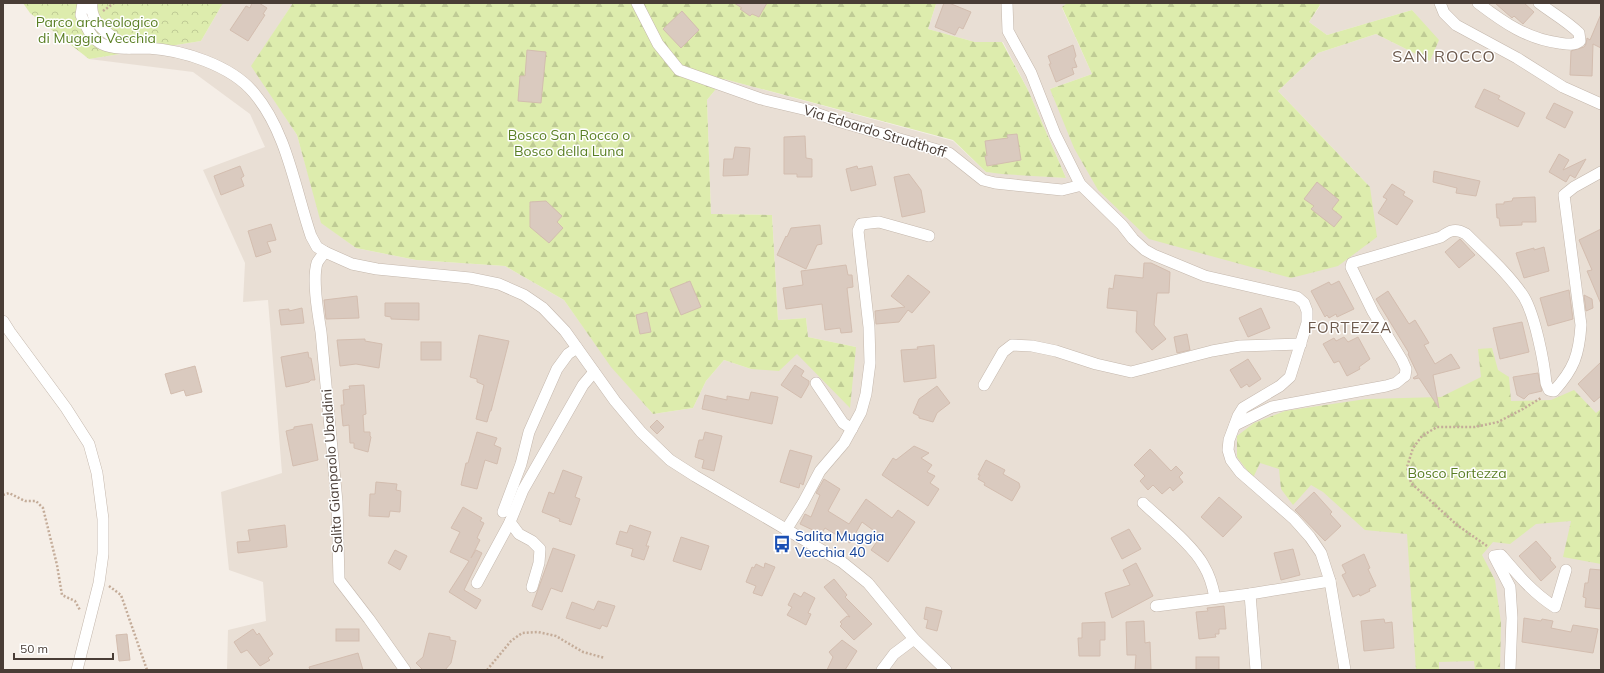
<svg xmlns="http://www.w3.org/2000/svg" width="1604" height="673" font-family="Mulish,sans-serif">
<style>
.residential{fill:#e9dfd5}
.forest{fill:url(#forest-firs)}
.park{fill:url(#park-crowns)}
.building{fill:#dacabf;stroke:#d3bdaf}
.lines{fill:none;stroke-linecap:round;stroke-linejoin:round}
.minor-casing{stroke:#c4b7ac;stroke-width:12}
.path{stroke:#c4ac99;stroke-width:2.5;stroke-dasharray:2 2;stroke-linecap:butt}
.minor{stroke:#fff;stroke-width:11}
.labels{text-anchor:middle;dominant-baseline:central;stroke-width:3;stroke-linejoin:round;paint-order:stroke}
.park-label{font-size:14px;fill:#5a7f24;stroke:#fff}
.street-label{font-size:14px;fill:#493d36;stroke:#fff}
.transit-label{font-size:14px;fill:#164399;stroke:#fff;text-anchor:start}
.neighbourhood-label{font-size:15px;letter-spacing:1px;fill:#6c594c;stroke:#fff}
.quarter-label{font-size:16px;letter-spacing:1px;fill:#6c594c;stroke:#fff}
</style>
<defs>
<pattern id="forest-firs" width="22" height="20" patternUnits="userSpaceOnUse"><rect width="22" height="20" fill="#ddecad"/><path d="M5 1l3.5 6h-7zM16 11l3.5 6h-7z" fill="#bfcb95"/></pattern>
<pattern id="park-crowns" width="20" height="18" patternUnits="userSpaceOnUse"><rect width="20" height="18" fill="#ddecad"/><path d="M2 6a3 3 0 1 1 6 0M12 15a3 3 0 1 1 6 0" fill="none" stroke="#bfcb95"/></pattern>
</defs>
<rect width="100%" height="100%" fill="#f5eee7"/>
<path class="residential" d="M223,3h70l-41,63 45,69 25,88 34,25 60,12 89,6 59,34 47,66 42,48 40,-6 13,-27 18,-21 27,9 46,-16 59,-6 -48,-10 -2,-19 -28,2 -6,-105 -61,-1 -4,-114 17,-21 229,62 33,31 80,6 -38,-88 -25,-48h-28l-47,-13 8,-25 -2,-1h133l-5,5 30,66 -42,15 320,98 -92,-96 40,-38 58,-19 54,27 8,-20 -26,-31 -85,25 -18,-13 11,-16 -1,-3h282v667h-1374l1,-40 38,-9 -3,-39 -34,-12 -8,-78 61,-19 -14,-173 -25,2 2,-39 -42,-93 62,-23 -15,-33 -57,-42 -104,-13 112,-18z"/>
<g class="forest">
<path d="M293,3h641l2,1 -8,25 47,13h27l26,48 38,88 -64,-4 -16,-2 -33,-32 -229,-61 -17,21 4,114 61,1 6,105 28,-2 2,19 48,10 -6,61 -53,-54 -18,17 -28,-2 -27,-9 -18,21 -13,27 -40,6 -42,-47 -47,-67 -59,-34 -89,-6 -60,-12 -35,-25 -24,-88 -46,-69z"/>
<path d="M1067,3h252l1,2 -11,17 18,13 85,-25 27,30 -9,21 -54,-27 -58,19 -40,38 92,96 7,50 -39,29 -47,12 -142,-39 -51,-49 -24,-42 -24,-59 42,-15 -30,-67z"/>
<path d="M1492,348l6,22 11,7 2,24 40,-1 23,-10 22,23 5,-4v155l-38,-7 8,-36 -35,3 -26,20 -17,-2 -11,13 13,25 6,43 -1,47h-25l-1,-9 -35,1v8h-23l-9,-136 -42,-4 -42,-38 -12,-7 -18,20 -12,-16 -2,-20 -19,-6 -7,15 -16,-21v-21l17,-13 31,-12 81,-12 75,-2 40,-20 -3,-28z"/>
</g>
<path class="park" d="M23,3h200l-22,38 -112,18 -59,-46z"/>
<g class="building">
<path d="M252,3h7l8,5 -4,6 2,1 -17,26 -18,-11 16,-24 4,2z"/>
<path d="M734,3h33l-8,14 -7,-3 -2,2 -10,-7 2,-1z"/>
<path d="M944,3h5l22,9 -8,17 -4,-2 -4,8 -20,-8z"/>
<path d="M1495,3h29l10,9 -11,12 -9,-8 -2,2z"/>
<path d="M682,11l17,19 -18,18 -18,-19z"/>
<path d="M1601,14v34l-8,-4 -1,32 -22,-1 1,-24 13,-4 2,-3 1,-6 3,2z"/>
<path d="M1073,45l3,11 -2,3 3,8 -5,1 2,6 -18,8 -7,-18h2l-3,-8z"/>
<path d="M527,50l19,2 -5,51 -23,-2 2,-25h5z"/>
<path d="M1484,89l16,7 -2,3 27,14 -7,14 -43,-20z"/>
<path d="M1554,103l19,9 -8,16 -19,-10z"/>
<path d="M1017,134l4,26 -34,6 -2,-10h2l-2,-15 23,-3 -1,-3z"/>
<path d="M805,136l1,22 6,1v18h-15v-3h-13v-37z"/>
<path d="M735,147l15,1 -2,27 -25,1 1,-17h9z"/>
<path d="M1559,154l10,6 -6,10 23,-11 -11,19 -5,-3 -4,7 -17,-10z"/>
<path d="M240,166l4,10 -3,2 3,8 -23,9 -7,-19z"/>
<path d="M857,166l1,3 14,-3 4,19 -25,6 -5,-22z"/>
<path d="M1434,171l46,10 -4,15 -20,-3 1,-5 -24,-6z"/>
<path d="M909,174l12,16 4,22 -23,5 -8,-40z"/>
<path d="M1317,182l22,18 -7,9 10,8 -8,10 -23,-18 3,-3 -10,-7z"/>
<path d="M1392,184l13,8 -2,3 10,6 -16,24 -19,-12 9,-14 -4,-2z"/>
<path d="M1535,197l1,25h-14v3l-22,1 -1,-8h-2l-1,-14h8v-2l8,-1 1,-3z"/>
<path d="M546,201l16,15 -5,6 6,6 -14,15 -19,-16v-25z"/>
<path d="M271,224l5,16 -9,2 4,10 -15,5 -8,-26z"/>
<path d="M820,225l2,19 -5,1 -11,24 -29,-14 9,-19 1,1 4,-9z"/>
<path d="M1601,229v75l-14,-33 5,-1 -13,-30z"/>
<path d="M1460,239l15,16 -16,13 -14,-16z"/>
<path d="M1544,247l5,24 -25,7 -8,-25 18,-5v2z"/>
<path d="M1144,263h7l19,9 -1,21h-12l-3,32 12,14 -14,11 -16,-18 1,-21 -30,-3 2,-20 4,1 2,-14 28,3z"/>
<path d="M846,265l2,10h4l1,12 -6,1 5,44 -11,1 -1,-5 -15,2 -3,-26 -36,5 -3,-21 20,-3 -2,-14z"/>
<path d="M908,275l22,17 -18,21 -4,-3 -9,12 -23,2 -1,-13 30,-4 -14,-11z"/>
<path d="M690,281l11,26 -20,8 -11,-26z"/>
<path d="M1339,281l15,28 -17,8 -1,-3 -7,4 -2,-3 -2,2 -14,-26 18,-9 2,3z"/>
<path d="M1569,290l4,29 -25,7 -8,-28z"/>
<path d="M1388,291l21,33 6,-4 14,23 -5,2 11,19 16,-10 9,14 -27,7 6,33 -20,-30 -5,1 -1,-1 5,-3 -10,-21 1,-1 -33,-54z"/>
<path d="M1584,295l8,4 1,9 -7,3z"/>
<path d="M357,296l2,22 -33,1 -2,-19z"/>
<path d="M385,303h34v17l-28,-1v-2l-6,-1z"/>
<path d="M302,308l2,15 -23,2 -2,-15 10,-1v2z"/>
<path d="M1261,308l9,20 -22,9 -9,-19z"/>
<path d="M647,312l4,20 -11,2 -4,-19z"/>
<path d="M1522,322l7,30 -29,7 -7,-31z"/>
<path d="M1187,334l3,16 -13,3 -3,-16z"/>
<path d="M479,335l30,6 -18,70h-1l-3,11 -11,-3 8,-34 -7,-3v-3l-7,-2z"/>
<path d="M1344,337l4,5 10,-5 12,22 -11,8 1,2 -13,7 -8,-15 -5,2 -11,-19 11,-6 2,3z"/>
<path d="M365,339v2l17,3 -3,24 -23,-4 -16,2 -3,-26z"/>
<rect x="421" y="342" width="20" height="18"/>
<path d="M934,345l2,33 -32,4 -3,-32 17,-1 -1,-2z"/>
<path d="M308,352l1,6h2l4,22h-4l-2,2 -23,5 -5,-30z"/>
<path d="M1248,359l13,20 -12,8 -2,-3 -6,4 -11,-18z"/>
<path d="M1601,362v34l-7,6 -16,-18z"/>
<path d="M795,365l9,6 -3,5 8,5v3l-8,14 -20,-13z"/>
<path d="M195,366l7,26 -16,4 -2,-6 -13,4 -6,-20z"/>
<path d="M1538,373l4,18 -13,3 -5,5 -7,-4 -4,-18z"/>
<path d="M364,385l2,29 -3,1 1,17h6v4l1,1 -3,15 -14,-4v-5h-4l-1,-18 -6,1 -2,-21h3l-1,-15 7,-1 -1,-3z"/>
<path d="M937,386l13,17 -13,10 -4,9 -14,-4v-2l-6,-3 6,-14z"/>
<path d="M751,392l27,5 -6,27 -70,-15 3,-14 22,5v-4l22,4z"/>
<path d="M657,420l7,7 -7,7 -7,-7z"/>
<path d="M312,424l6,36 -25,6 -7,-35 8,-2v-2z"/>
<path d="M477,432l20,6 -3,7 7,3 -4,16 -12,-4 -8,29 -16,-4 5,-22h2z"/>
<path d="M705,432l17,4 -8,35 -12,-3 2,-8 -9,-3 4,-17h4z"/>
<path d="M914,446l15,7 -8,5 11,7 -5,7 8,4 -5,7 9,6 -11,17 -46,-31 11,-17 3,2z"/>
<path d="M1150,449l21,22 5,-5 7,7 -4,4 4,5 -10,9 -3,-4 -8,7 -9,-9 -5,5 -8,-9 5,-5 -11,-11z"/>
<path d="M790,450l22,6 -9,29 -3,-2 -1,5 -19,-6z"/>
<path d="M986,460l19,10 -2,4 16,9 1,4 -8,14 -28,-16 1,-2 -7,-4 2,-4h-2z"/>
<path d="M563,470l19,7 -7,20 5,2 -9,26 -12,-4 1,-2 -18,-7 7,-20 5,2z"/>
<path d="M824,479l16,10 -12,22 21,13 17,-25 26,19 6,-8 17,12 -27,40 -17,-12 10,-14 -19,-14 -12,21 -25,-15 -4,6 -21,-10 5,-10 6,3 9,-22 -4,-2z"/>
<path d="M376,482l21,2 -1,6 5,1 -1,21 -10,-1 -1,6 -20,-1 1,-22h5z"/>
<path d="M1314,492l18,20 -2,2 11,12 -16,15 -30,-31z"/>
<path d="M1219,497l23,20 -19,20 -22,-20z"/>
<path d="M463,507l19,11 -2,3 4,2 -7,15 3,2 -9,18 5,-8 6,3 -18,37 17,10 -5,9 -27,-17 20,-31 -19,-9 10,-20 -9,-4z"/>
<path d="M285,525l2,22 -49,6 -1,-11 13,-1 -2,-11z"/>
<path d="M630,525l21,7 -5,14h3l-5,14 -13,-4 2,-7 -17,-5 4,-13 7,2z"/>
<path d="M1129,529l12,20 -19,10 -11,-21z"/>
<path d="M681,537l28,9 -8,24 -28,-9z"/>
<path d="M1536,541l15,17 -1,2 6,7 -15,14 -22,-25z"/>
<path d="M553,548l22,7 -13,37 -11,-4 -9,22 -10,-4z"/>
<path d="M1293,549l7,26 -19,5 -7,-27z"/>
<path d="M395,550l12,6 -7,14 -12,-7z"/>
<path d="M1364,554l6,14 -2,1 8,17 -7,3 1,2 -10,5 -1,-2 -6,3 -11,-22 4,-2 -4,-8z"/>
<path d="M765,563l10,4 -13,29 -9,-3 3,-7 -10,-4 6,-15 2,1 2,-4 8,4z"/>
<path d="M1136,563l17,33 -41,22 -7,-25 25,-8 -7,-15z"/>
<path d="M1590,569l11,1v39l-16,-2 1,-9 -3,-1 2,-14h3z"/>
<path d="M834,579l13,16 -2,2 27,27 -18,16 -14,-14 2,-2 -2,-2 7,-6 3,1 -26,-30z"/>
<path d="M804,592l11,6 -7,15 3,1 -5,11 -19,-10 5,-8 -4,-2 6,-12 7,4z"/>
<path d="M598,601l17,5 -8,21 -5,-2 -2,4 -34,-11 6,-16 22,8z"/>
<path d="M1224,606l2,23h-7v5h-4l1,3 -17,2 -3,-27 12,-1 -1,-3z"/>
<path d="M926,607l16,4 -5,20 -11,-3 2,-8 -4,-1z"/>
<path d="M1524,618l17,3 1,-2 11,2 -2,7 20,4 2,-7 25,4 -5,24 -71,-11z"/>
<path d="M1384,619l1,4 7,-1 2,26 -30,3 -3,-30z"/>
<path d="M1144,621l1,22 5,-1 1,28h-16l1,-15h-9l-1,-33z"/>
<path d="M1105,622v18h-5v16h-21l-1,-18h4v-15z"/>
<path d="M253,629l4,6 2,-2 14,21 -5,4 2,2 -10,6 -13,-16 -6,3 -7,-11z"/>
<rect x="336" y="629" width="23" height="12"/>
<path d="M429,633l21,4v3l6,1 -5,22 -6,7h-22l-7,-7 7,-6z"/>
<path d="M127,634l3,26 -11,1 -3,-26z"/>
<path d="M842,640l15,11 -12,19h-18l6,-13 -4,-5z"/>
<path d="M358,653l5,17h-53l-1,-3z"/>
<rect x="1196" y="657" width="23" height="13"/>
</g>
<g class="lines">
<g class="minor-casing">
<g id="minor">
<path d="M83,3l-2,12c5,11 10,24 21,29 14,6 31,4 46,4 34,2 83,17 106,45 33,39 41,96 57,143l6,11 8,5 27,12 25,5 93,9 29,6 25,11 19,13 22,23 50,70 26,31 29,28 25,16 147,86 26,21 46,56 32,31"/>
<path d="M92,3c-3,22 21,34 37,45"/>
<path d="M637,3l21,41 21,26 82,29 46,11 34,12 100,29 8,2 34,27 12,3 67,7 16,-4 2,-2"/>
<path d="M1007,3l1,28 23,42 24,61 25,50 42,41 11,14 12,11 9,5 51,21 92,21 7,6 3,8v12l-17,54 -10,9 -37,22 -5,8 -9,24 -1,10 3,10 9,12 54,47 16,18 11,16 9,28 15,89"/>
<path d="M1440,3l4,10 12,12 61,33 46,29 38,17"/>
<path d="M1478,3c25,19 49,36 81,40 7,1 15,3 21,-2l-1,-8c-12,-12 -27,-20 -40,-30"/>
<path d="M325,252c-3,4 -6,7 -8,11 -5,17 1,51 4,69l16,170 2,78 30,39 36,51"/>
<path d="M3,321l7,11 56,76 23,36 8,29 6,46v35l-4,29 -22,87"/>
<path d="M816,383l27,40 9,6"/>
<path d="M984,385l19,-33 9,-7 20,1 24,5 40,13 35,8 81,-21 28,-5 61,-2"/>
<path d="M1235,425l37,-18 114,-21 10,-3 6,-5 3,-2 1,-7 -4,-9 -29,-48 -22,-45 1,-4 89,-26c9,-7 15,-9 25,-3 19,19 43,40 58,63 11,19 20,64 22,86l3,7 5,1c20,-22 25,-36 27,-66l-17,-130 10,-8 27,-15"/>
<path d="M1143,503c17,16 51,43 61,63 6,10 9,21 11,32"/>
<path d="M503,512l18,-48 8,-32 28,-63 11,-15 9,-6"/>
<path d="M510,522l9,12 13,7 8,8 -1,14 -7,24"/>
<path d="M786,530l17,-27 17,-32 24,-28 17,-31 5,-18 4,-31 -1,-36 -11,-96 3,-7 18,-2 50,14"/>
<path d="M477,583l33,-61 13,-32 60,-105 11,-13"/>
<path d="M1250,594l6,76"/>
<path d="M1156,606l94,-12 80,-13"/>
<path d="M882,670l12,-16 20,-15"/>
<path d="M1510,670l2,-52 -2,-31 -16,-31 7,-1c17,20 32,38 54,52l11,-37"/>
</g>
</g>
<g class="path">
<path d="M103,11l11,-8"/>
<path d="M3,495l6,-2 16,8h11l7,7 14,57 5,30 13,6 5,9"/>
<path d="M1487,546l-30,-21 -46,-42 -4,-16 6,-19 9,-12 15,-9h38l23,-5 25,-13 18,-11"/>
<path d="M109,586l12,9 26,75"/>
<path d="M487,670l24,-29 11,-8 16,-1 18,4 27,16 22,6"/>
</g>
<use href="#minor" class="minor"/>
</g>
<defs>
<g id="bus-bare" transform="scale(1.38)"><path d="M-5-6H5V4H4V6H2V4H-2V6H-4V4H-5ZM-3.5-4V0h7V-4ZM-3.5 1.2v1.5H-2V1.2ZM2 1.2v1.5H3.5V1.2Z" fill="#1a4fb4" stroke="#fff" stroke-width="2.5" paint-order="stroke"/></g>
</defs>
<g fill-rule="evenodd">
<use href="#bus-bare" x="782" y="544"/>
</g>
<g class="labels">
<g class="park-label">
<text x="97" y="22">Parco archeologico<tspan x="97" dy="16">di Muggia Vecchia</tspan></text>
<text x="569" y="135">Bosco San Rocco o<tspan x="569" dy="16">Bosco della Luna</tspan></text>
<text x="1457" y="473">Bosco Fortezza</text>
</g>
<g class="street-label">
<text transform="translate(875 131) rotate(17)">Via Edoardo Strudthoff</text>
<text transform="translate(332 471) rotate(-94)">Salita Gianpaolo Ubaldini</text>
</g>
<g class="transit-label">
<text x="795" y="536">Salita Muggia<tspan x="795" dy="16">Vecchia 40</tspan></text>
</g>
<g class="neighbourhood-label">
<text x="1350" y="327">FORTEZZA</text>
</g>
<g class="quarter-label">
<text x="1444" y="56">SAN ROCCO</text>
</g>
</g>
<rect width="1604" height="673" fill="none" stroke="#493d36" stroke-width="8"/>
<path d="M14 653v6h99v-6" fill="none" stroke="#493d36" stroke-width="2"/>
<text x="20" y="653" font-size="12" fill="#493d36" stroke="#ffffff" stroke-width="3" paint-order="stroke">50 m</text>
</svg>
